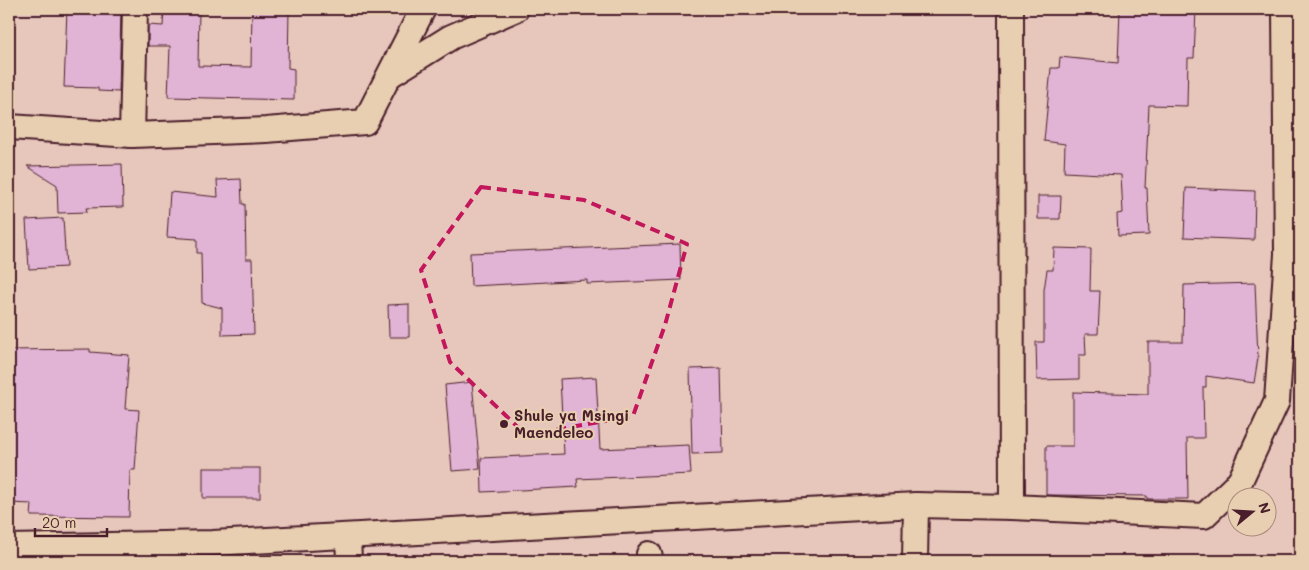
<svg xmlns="http://www.w3.org/2000/svg" width="1309" height="570" font-family="Mali,sans-serif">
<style>
.building{fill:#e1b3d5;stroke:#4a1f2b}
.lines{fill:none;stroke-linecap:round;stroke-linejoin:round}
.street-casing{stroke:#4a1f2b;stroke-width:28}
.street{stroke:#e9cfb1;stroke-width:24}
.marked{fill:none;stroke:#c2185b;stroke-width:4;stroke-dasharray:10 6;stroke-linejoin:round}
.poi-dot{fill:#4a1f2b;stroke:#e9cfb1;stroke-width:2}
.labels{text-anchor:middle;dominant-baseline:central;stroke-width:4;stroke-linejoin:round;paint-order:stroke}
.poi-label{font-size:15px;font-weight:bold;fill:#4a1f2b;stroke:#e9cfb1;text-anchor:start}
</style>
<rect width="100%" height="100%" fill="#e7c7bc"/>
<filter id="ink" filterUnits="userSpaceOnUse"><feTurbulence type="fractalNoise" baseFrequency=".02" numOctaves="2"/><feDisplacementMap in="SourceGraphic" scale="10" xChannelSelector="R" yChannelSelector="G"/><feConvolveMatrix kernelMatrix="1 2 1 2 8 2 1 2 1" color-interpolation-filters="sRGB"/></filter>
<g filter="url(#ink)">
<g class="building">
<path d="M67,9h54l-2,83 -21,-1v-3l-34,-1z"/>
<path d="M164,9h35l-1,57 53,1 1,-58h37l-1,59 6,1v31l-126,-3 2,-51h-22v-21l15,1z"/>
<path d="M1120,9h76l-2,49h-6l-1,48 -38,-1 -4,83h2l2,47 -31,1 -1,-22 6,-1 -2,-38 -57,-3 1,-28 -21,-3 7,-73h8l1,-11 58,6z"/>
<path d="M122,164l1,43 -37,1 1,4 -29,1 -1,-28 -30,-19z"/>
<path d="M241,179l1,25h3l1,55h6l2,75 -32,1v-27l-20,-5 -1,-50h-4v-14l-30,-2 3,-45 48,5 -1,-17z"/>
<path d="M1186,188l69,3 -1,49 -70,-3z"/>
<path d="M1038,196h23l-1,23h-22z"/>
<path d="M63,218l3,49 -37,2 -3,-49z"/>
<path d="M680,244l1,36 -94,4v-4l-116,6 -1,-33z"/>
<path d="M1054,248l37,1 -1,42h10l-2,43h-13l1,21h-7v24l-42,1 -1,-38h8v-52l3,-20h6z"/>
<path d="M1255,283l3,75 -4,25 -48,-7v11h-3l1,51h-17l1,61h-41v-3l-101,-1v-49h27v-54l75,2v-52h35l1,-57z"/>
<path d="M409,304v33h-20l-1,-32z"/>
<path d="M90,349v3l39,3 -4,54 14,1 -4,60h-5l-1,47 -98,-1 1,-12 -23,-1v-153z"/>
<path d="M721,368l2,85 -31,1 -2,-85z"/>
<path d="M596,377l4,72 89,-4 2,29 -114,5 1,8 -96,5 -1,-34 83,-4 -4,-75z"/>
<path d="M472,382l8,87 -28,2 -7,-86z"/>
<rect x="203" y="468" width="57" height="30"/>
</g>
<g class="lines">
<g class="street-casing">
<g id="street">
<path d="M390,75l61,-38 65,-28"/>
<path d="M9,127l123,8 134,-5 99,-8 58,-113"/>
<path d="M132,135l3,-126"/>
<path d="M1012,507l192,9 36,-35 37,-80 10,-147 -2,-245"/>
<path d="M348,536l1,25"/>
<path d="M9,547l204,-4 703,-38 96,2 -1,-498"/>
<path d="M649,554l2,7"/>
<path d="M915,561l1,-56"/>
</g>
</g>
<use href="#street" class="street"/>
</g>
</g>
<path class="marked" d="M481,187l103,13 103,44 -22,81 -32,91 -107,19 -76,-73 -29,-92z"/>
<circle class="poi-dot" cx="504" cy="424" r="5"/>
<g class="labels">
<g class="poi-label">
<text x="514" y="415">Shule ya Msingi<tspan x="514" dy="17">Maendeleo</tspan></text>
</g>
</g>
<rect width="1309" height="570" fill="none" stroke="#e9cfb1" stroke-width="30"/>
<rect x="15" y="15" width="1279" height="540" fill="none" stroke="#4a1f2b" stroke-width="2" filter="url(#ink)"/>
<g transform="translate(1252 512) rotate(72)"><circle r="24" fill="#e9cfb1" stroke="#a9897b"/>
<path d="M0-4L9 19L0 12L-9 19Z" fill="#4a1f2b"/>
<text y="-8" font-size="14" font-weight="bold" text-anchor="middle" fill="#4a1f2b">N</text>
</g>
<path d="M35 528v8h72v-8" fill="none" stroke="#4a1f2b" stroke-width="2.5"/>
<text x="42" y="528" font-size="15" fill="#4a1f2b" stroke="#e9cfb1" stroke-width="4" paint-order="stroke">20 m</text>
</svg>
